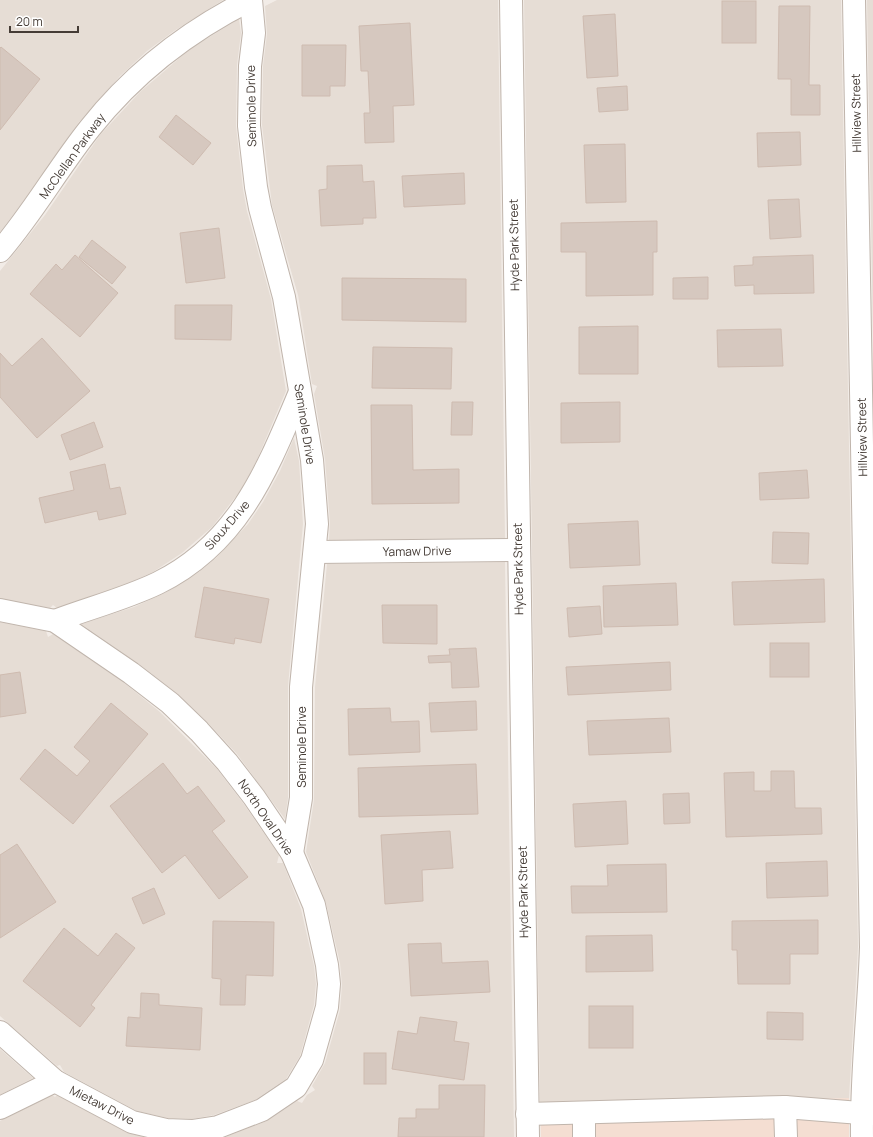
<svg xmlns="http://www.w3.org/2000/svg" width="873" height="1137" font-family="Manrope,sans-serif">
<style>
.residential{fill:#e6ddd5}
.commercial{fill:#f4ded2}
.building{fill:#d6c8bf;stroke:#cebbb0}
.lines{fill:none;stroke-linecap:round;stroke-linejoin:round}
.minor-casing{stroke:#c0b5ac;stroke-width:24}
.minor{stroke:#fff;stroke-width:22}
.labels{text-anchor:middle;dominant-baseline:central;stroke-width:3;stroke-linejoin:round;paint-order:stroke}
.street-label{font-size:12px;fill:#453c36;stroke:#fff}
</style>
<rect width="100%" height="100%" fill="#f2ece7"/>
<g class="residential">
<path d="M0,0h223l-49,31 -27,20 -27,25 -41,46 -56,80 -23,30z"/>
<path d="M277,0h221l7,539 -176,1 1,-17 -5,-64 -11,-65 3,-8 -5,-2 -14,-89 -26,-90 -10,-80 1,-59 4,-32 -2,-28z"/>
<path d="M524,0h317l17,947 -9,151 -309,7z"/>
<path d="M867,0h6v337z"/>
<path d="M239,19l2,14 -4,32 -1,61 7,63 4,22 24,88 15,92 -30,71 -15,28 -29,37 -30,26 -29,19 -28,13 -68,23 -4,-3 -3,3 -50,-9v-328l45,-56 55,-80 40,-43 50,-43z"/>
<path d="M294,438l5,23 4,63 -15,162v112l-3,21 -48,-65 -28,-30 -30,-29 -40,-31 -58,-40 53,-17 31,-14 34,-21 17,-14 32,-34 15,-22 17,-31z"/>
<path d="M505,562l9,575h-289l42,-16 30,-20 5,2 5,-8 8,-5 -3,-4 13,-23 15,-53 2,-25 -2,-22 -14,-60 -20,-51 8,-52 1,-113 12,-123z"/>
<path d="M0,622l46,9 2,6 5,-3 70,48 37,30 57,57 26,34 36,52 -2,8h6l18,46 13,57 2,18 -2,21 -14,51 -14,23 -31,21 -41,15 -22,4 -24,-1 -31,-7 -73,-39 -4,-7 -3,1 -57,-50z"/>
<path d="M0,1049l33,29 -33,17z"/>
<path d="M52,1095l3,2 2,-2 71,38 16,4h-144v-16z"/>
</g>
<path class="commercial" d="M849,1098v39h-308l-1,-32z"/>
<g class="building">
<rect x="722" y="1" width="34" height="42"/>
<path d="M779,6h31l-1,79h11v30h-29v-36h-13z"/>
<path d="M615,14l3,62 -31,2 -4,-62z"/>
<path d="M410,23l4,82 -21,1 1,36 -29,1 -1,-30h6l-2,-42h-7l-2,-45z"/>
<path d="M302,45h44l-1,41h-15v10h-28z"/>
<path d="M1,47l39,32 -40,51v-82z"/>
<path d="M627,86l1,24 -29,2 -2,-24z"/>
<path d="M176,115l35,28 -18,22 -34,-28z"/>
<path d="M800,132l1,33 -43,2 -1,-34z"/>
<path d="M625,144l1,58 -40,1 -2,-58z"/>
<path d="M362,165l1,17 11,-1 2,37h-13v6l-42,2 -2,-36 8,-1v-23z"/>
<path d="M464,173l1,31 -61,3 -2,-31z"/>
<path d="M799,199l2,38 -31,2 -2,-39z"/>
<path d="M657,221v31h-4v43l-67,1v-44h-25v-29z"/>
<path d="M219,228l6,50 -39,5 -6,-50z"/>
<path d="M92,240l34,27 -14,17 -33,-27z"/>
<path d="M75,255l43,38 -38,44 -50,-43 26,-30 6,6z"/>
<path d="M813,255l1,38 -60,1v-9l-19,1 -1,-20 19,-1v-8z"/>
<path d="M708,277v22h-35v-21z"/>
<path d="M342,278l124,1v43l-124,-2z"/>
<path d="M175,305h57l-1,35 -56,-1z"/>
<path d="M638,326v48h-59v-47z"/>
<path d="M781,329l2,37 -65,1 -1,-37z"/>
<path d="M42,338l48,53 -53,47 -37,-41v-44l12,13z"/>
<path d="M373,347l79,1 -1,41 -79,-1z"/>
<path d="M452,402h21l-1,33h-21z"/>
<path d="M620,402v40l-59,1v-40z"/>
<path d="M371,405h41l1,65 46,-1v34l-87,1z"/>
<path d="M94,422l9,25 -33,13 -9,-25z"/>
<path d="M105,464l5,25 10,-2 6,27 -27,6 -2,-9 -52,12 -6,-25 35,-8 -4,-18z"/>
<path d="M807,470l2,28 -49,2 -1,-27z"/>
<path d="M638,521l2,44 -70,3 -2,-44z"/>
<path d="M773,532l36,1 -1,31 -36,-1z"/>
<path d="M824,579l1,43 -91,3 -2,-43z"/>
<path d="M676,583l2,42 -74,2 -1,-41z"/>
<path d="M204,587l65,12 -8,44 -26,-5 -1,6 -39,-7z"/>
<path d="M382,605h55v39l-54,-1z"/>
<path d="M600,606l2,28 -33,3 -2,-29z"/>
<rect x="770" y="643" width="39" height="34"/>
<path d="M476,648l3,39 -27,1 -1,-26 -22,1 -1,-7 22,-1 -1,-6z"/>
<path d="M670,662l1,28 -103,5 -2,-28z"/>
<path d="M20,672l6,41 -26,4v-42z"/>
<path d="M476,701l1,29 -46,2 -2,-29z"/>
<path d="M111,703l37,31 -75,90 -53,-45 25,-30 32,27 13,-15 -16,-14z"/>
<path d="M390,708l1,14 28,-1 1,31 -71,3 -1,-46z"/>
<path d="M669,718l2,34 -82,3 -2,-34z"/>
<path d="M163,763l24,31 11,-8 27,35 -13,10 36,46 -29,22 -34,-44 -23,18 -52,-67z"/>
<path d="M476,764l2,50 -119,3 -1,-49z"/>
<path d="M771,771h23l1,37h26l1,26 -96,3 -2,-64 30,-1v19h17z"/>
<path d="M689,793l1,30 -26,1 -1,-30z"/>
<path d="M626,801l2,43 -53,3 -2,-43z"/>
<path d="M450,831l3,37 -31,2 1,31 -38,3 -4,-69z"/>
<path d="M17,844l39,58 -56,36v-83z"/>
<path d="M827,861l1,35 -61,2 -1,-35z"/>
<path d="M666,864l1,48 -95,1 -1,-27h37l-1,-21z"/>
<path d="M154,888l11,26 -22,10 -11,-26z"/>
<path d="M818,920v34h-28v30h-52l-1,-34h-5v-29z"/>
<path d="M213,921l61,1 -1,54 -27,-1 -1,30h-25l1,-26 -9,-1z"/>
<path d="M64,928l34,28 18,-23 19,15 -44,57 4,3 -15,19 -57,-46z"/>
<path d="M652,935l1,36 -67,1v-36z"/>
<path d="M441,943l1,20 46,-2 2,31 -79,4 -3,-52z"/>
<path d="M141,993l18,1v11l43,3 -2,42 -74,-4 2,-29 12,1z"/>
<rect x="589" y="1006" width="44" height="42"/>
<path d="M767,1012l36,1v27l-36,-1z"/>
<path d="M420,1017l37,5 -3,19 15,2 -5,37 -72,-11 6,-38 19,3z"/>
<rect x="364" y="1053" width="22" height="31"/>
<path d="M439,1085h46l-1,52h-86l1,-19h17v-9h23z"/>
</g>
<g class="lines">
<g class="minor-casing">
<g id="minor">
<path d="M251,0l3,33 -4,33 -1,60 7,61 4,21 24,89 28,163 5,64 -16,163v111l-9,55"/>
<path d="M511,0l17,1137"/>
<path d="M854,0l17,947c-2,63 -10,126 -9,190"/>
<path d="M0,251c33,-38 58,-83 90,-123 43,-54 98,-97 160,-128"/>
<path d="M315,552l203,-2"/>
<path d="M0,610l55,11 76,52 39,30 29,28 28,31 27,35 38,56 22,52 13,60 2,19 -2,23 -15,53 -16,27 -34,23 -44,17 -26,4 -26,-1 -34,-8 -77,-41 -55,-49"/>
<path d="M55,621c34,-13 70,-22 103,-38 81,-40 109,-113 142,-191"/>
<path d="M785,1107l1,30"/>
<path d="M0,1108l55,-27"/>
<path d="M584,1113v24"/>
<path d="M527,1114l258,-7 88,7"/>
</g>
</g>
<use href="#minor" class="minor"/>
</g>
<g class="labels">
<g class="street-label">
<text transform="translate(251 106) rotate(-91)">Seminole Drive</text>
<text transform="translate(856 113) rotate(-91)">Hillview Street</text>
<text transform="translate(72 156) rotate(-54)">McClellan Parkway</text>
<text transform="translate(514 245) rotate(-91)">Hyde Park Street</text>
<text transform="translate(305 424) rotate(81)">Seminole Drive</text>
<text transform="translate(862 437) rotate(-91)">Hillview Street</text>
<text transform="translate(227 525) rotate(-49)">Sioux Drive</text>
<text transform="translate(417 551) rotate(-1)">Yamaw Drive</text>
<text transform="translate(518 569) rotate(-91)">Hyde Park Street</text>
<text transform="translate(301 747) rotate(-90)">Seminole Drive</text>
<text transform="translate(266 817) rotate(56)">North Oval Drive</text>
<text transform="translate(523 892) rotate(-91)">Hyde Park Street</text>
<text transform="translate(102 1105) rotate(27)">Mietaw Drive</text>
</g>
</g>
<path d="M10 26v6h68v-6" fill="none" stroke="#453c36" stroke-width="2"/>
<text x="16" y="26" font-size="12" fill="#453c36" stroke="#ffffff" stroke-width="3" paint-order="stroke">20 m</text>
</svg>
